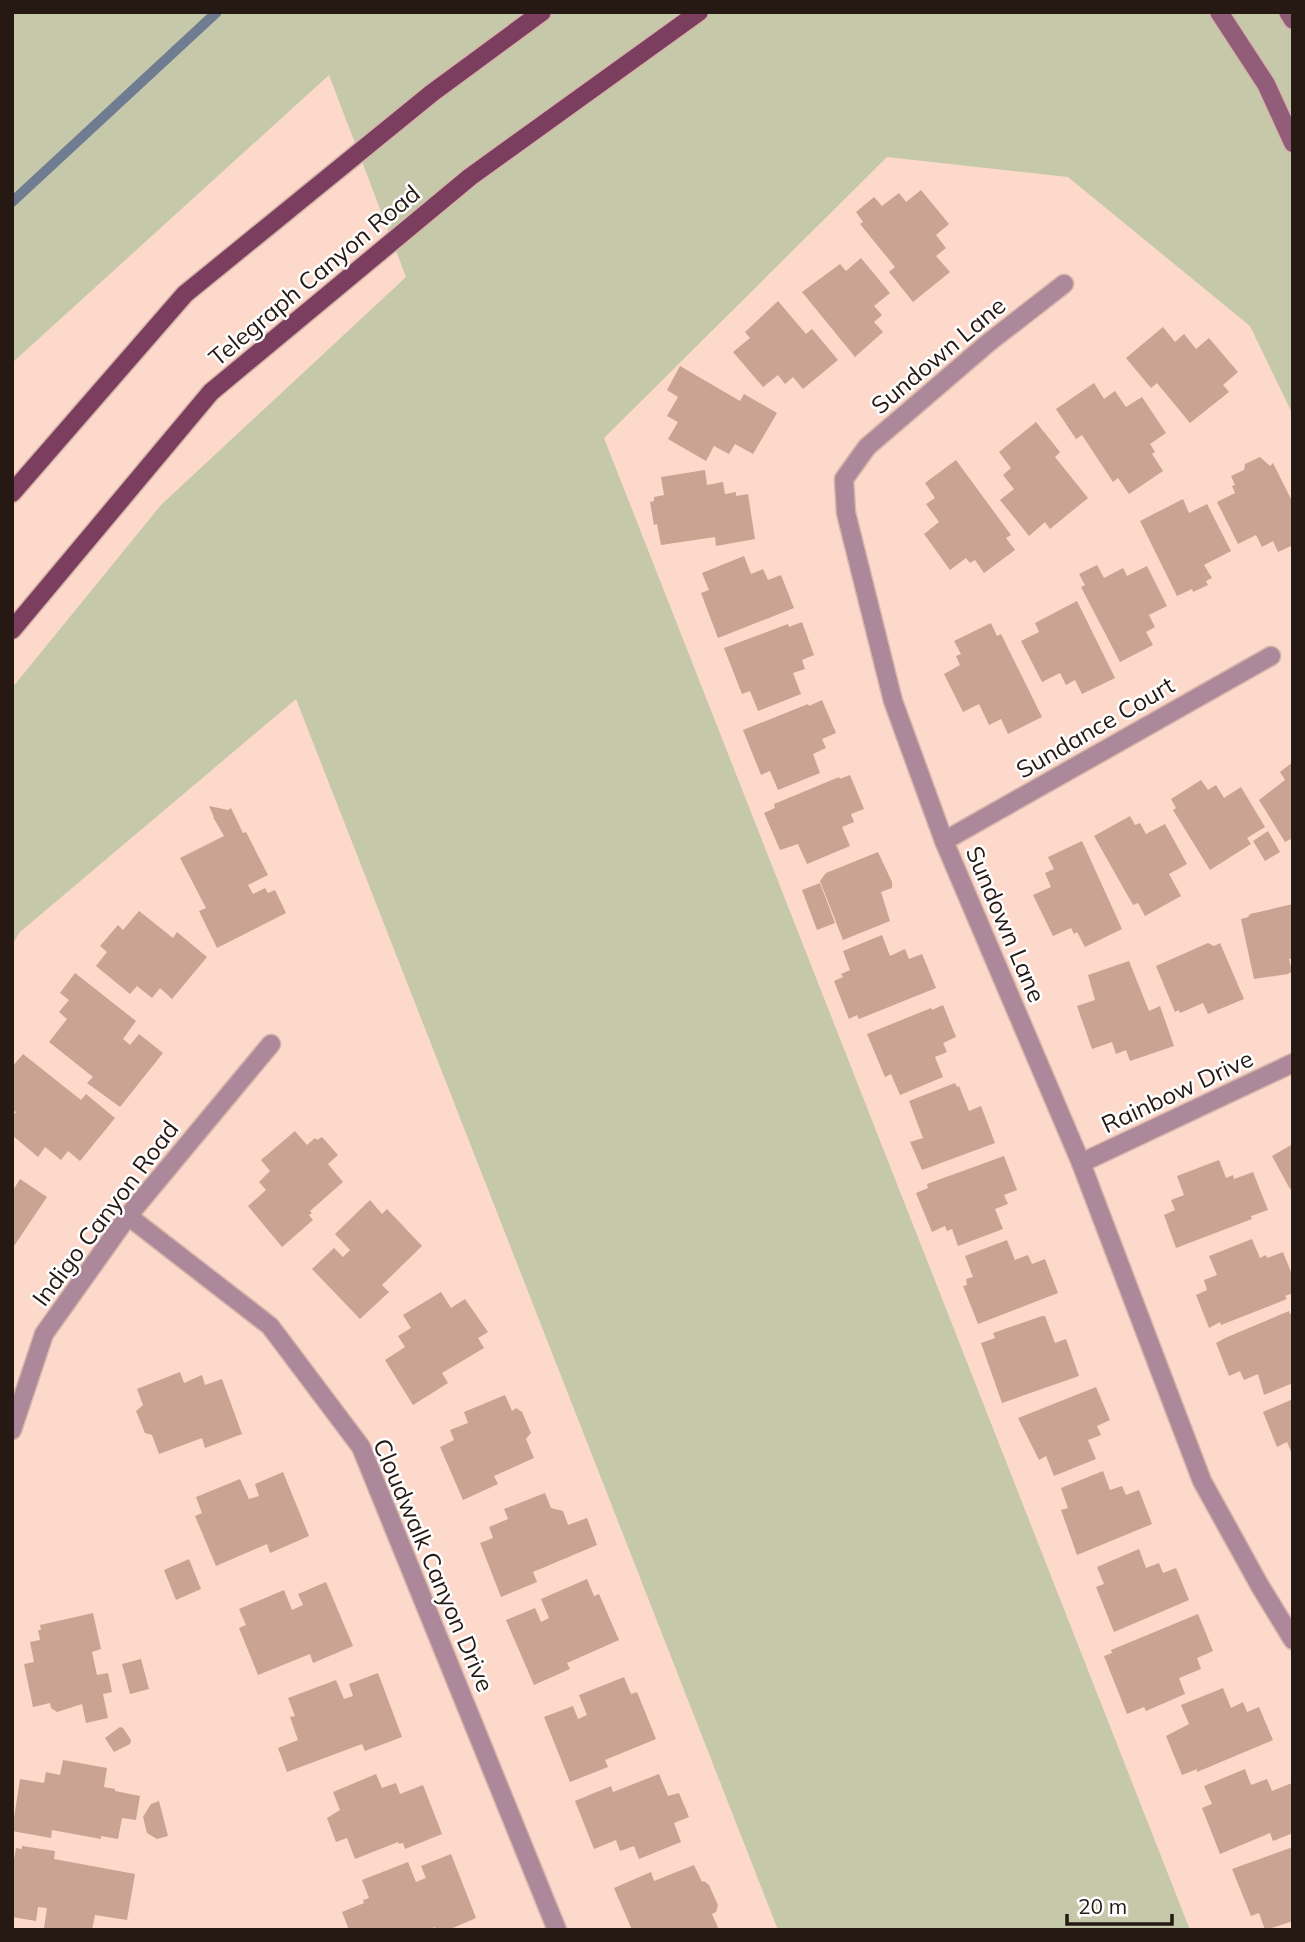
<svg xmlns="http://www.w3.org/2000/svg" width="1305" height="1942" font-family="Mulish,sans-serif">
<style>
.green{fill:#c5c9a9}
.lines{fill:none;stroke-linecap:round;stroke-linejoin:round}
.stream{stroke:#6f7c91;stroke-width:10}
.building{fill:#caa392}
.street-casing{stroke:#d5b6a9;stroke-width:21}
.secondary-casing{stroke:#d5b6a9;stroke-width:21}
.primary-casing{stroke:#d5b6a9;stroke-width:21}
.street{stroke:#ad889a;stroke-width:18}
.secondary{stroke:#915d78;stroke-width:18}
.primary{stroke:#7c3e5f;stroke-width:18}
.labels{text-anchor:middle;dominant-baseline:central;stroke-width:5;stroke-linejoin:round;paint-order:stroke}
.street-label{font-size:24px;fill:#261914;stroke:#fff}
</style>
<rect width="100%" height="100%" fill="#fcd9ca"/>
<path class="green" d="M12,12h1281v403l-43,-89 -182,-149 -181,-20 -283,281 586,1492h-412l-482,-1231 -276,233 -8,13v-257l149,-183 245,-228 -77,-202 -317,288z"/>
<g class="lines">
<path class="stream" d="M12,202l205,-190"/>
</g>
<g class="building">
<path d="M921,190l28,34 -13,11 10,13 -10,8 14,16 -37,30 -24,-30 6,-5 -35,-43 3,-2 -7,-10 18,-15 8,9 17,-13 7,9z"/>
<path d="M861,258l29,35 -16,13 8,9 -8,7 9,10 -28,25 -53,-65 38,-28 6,7z"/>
<path d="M778,301l28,33 6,-5 26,31 -35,29 -10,-12 -8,7 -7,-9 -15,12 -30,-35 17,-14 -5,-6z"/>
<path d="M1163,327l12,15 9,-8 12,15 13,-11 29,34 -15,13 6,7 -39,31 -33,-40 -6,5 -25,-30z"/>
<path d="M680,366l60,35 4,-7 33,19 -24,41 -18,-10 -6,10 -15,-8 -8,15 -38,-22 10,-17 -11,-6 11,-19 -11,-7z"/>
<path d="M1094,383l10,16 11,-8 11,16 16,-10 24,36 -16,11 5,8 -3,2 11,17 -34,23 -11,-16 -5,4 -31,-47 -6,4 -20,-30z"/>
<path d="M1036,422l24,30 -5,5 33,41 -38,31 -5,-7 -16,14 -29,-36 14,-11 -11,-14 8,-7 -12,-16z"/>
<path d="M1260,457l10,9 3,-3 20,40v42l-15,7 -5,-11 -11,6 -6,-12 -18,9 -21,-42 18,-9 -3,-7 3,-1 -4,-9 13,-6 1,-6z"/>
<path d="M956,460l55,75 -5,3 9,12 -31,23 -9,-13 -5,3 -4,-5 -16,12 -26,-36 15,-12 -13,-18 9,-6 -10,-15z"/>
<path d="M705,470l2,15 16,-3 2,12 11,-2v4l12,-2 7,45 -39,7 -1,-9 -54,8 -4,-21 -3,1 -4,-23 4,-1v-4l10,-2 -3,-18z"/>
<path d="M1183,499l6,14 18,-9 24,47 -27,14 8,13 -6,3 2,4 -15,7 -1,-3 -15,7 -37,-75z"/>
<path d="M744,556l7,18 12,-5 5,11 13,-5 13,33 -76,30 -17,-45 8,-3 -7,-17z"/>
<path d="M1097,565l7,13 19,-10 4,8 20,-10 20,40 -18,9 6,12 -9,5 7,13 -33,17 -39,-75 4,-2 -6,-11z"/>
<path d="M1077,601l38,77 -33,16 -7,-14 -9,5 -6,-12 -18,9 -21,-41 18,-9 -4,-9z"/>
<path d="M802,622l12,33 -12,5 3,9 -12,4 8,21 -43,17 -8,-20 -8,3 -18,-46 64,-24 1,3z"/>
<path d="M991,623l6,13 4,-2 41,83 -34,17 -7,-15 -12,6 -10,-21 -16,8 -19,-38 16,-9 -4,-9 5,-2 -7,-13z"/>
<path d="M822,700l14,33 -14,6 4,9 -13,6 7,19 -42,17 -8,-19 -9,4 -18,-45 65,-26 1,2z"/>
<path d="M1293,762v76l-8,4 -26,-42 26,-20 -5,-8z"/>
<path d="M850,775l14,34 -13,5 3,8 -12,5 8,19 -43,18 -9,-20 -18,6 -16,-37 11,-5 -1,-4 65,-27 1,2z"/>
<path d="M1201,780l7,10 8,-5 8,13 17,-11 24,40 -18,11 4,6 -41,26 -37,-60 3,-2 -5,-9z"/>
<path d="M209,806l19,4 3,-2 12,25 3,-1 22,43 -20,10 5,9 12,-6 3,5 7,-3 11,23 -69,35 -18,-37 7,-3 -26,-50 44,-22 -11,-19h1z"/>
<path d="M1130,816l5,9 5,-2 6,11 19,-10 22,40 -18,10 12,22 -36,20 -7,-13 -5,2 -39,-69z"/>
<path d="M1268,831l12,21 -15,9 -12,-20z"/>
<path d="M1082,841l40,88 -37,18 -8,-15 -3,2 -3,-6 -18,8 -20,-41 18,-8 -6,-14 9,-4 -6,-12z"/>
<path d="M878,852l14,30v6l-11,4 9,29 -47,19 -23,-59 6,-8z"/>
<path d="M820,883l15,40 -18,7 -15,-40z"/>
<path d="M1293,904v54l-4,1 3,12 -4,3 -34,5 -13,-60 7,-2 2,-3z"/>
<path d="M139,911l34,27 4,-6 30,25 -35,42 -12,-11 -8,10 -15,-12 -7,8 -34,-28 11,-14 -7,-6 18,-21 5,5z"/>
<path d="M882,935l8,21 15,-7 4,10 13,-5 14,34 -77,31 -2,-4 -8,4 -15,-38 9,-4 -2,-3 9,-4 -7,-19z"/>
<path d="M1208,943l6,3 6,-3 24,56 -36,15 -5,-11 -23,10 -1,-3 -4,2 -19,-46z"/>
<path d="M1129,961l20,50 11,-5 14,40 -44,15 -4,-11 -10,4 -4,-12 -20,7 -15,-43 18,-6 -7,-25z"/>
<path d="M75,973l61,48 -13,18 7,6 9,-11 24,19 -43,54 -33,-24 6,-6 -44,-35 18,-23 -8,-7 10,-12 -9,-7z"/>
<path d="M943,1005l13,32 -13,6 4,9 -12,5 8,20 -43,18 -9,-21 -6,3 -18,-43 64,-26 1,2z"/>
<path d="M23,1054l58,46 5,-6 29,24 -35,43 -12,-10 -7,9 -16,-13 -7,10 -26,-22v-19l4,-4 -4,-2v-43z"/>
<path d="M955,1083l2,4 2,-1 10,25 12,-5 14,37 -73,27 -12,-28 13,-4 -14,-37z"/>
<path d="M295,1131l12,14 8,-7 2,2 5,-3 16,18 -10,9 15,18 -33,29 2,2 -3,2 4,5 -31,27 -34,-41 18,-16 -7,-8 11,-11 -9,-11z"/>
<path d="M1293,1144v44l-3,1 -18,-33z"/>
<path d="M1004,1156l13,34 -13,5 4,9 -13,5 8,20 -45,17 -6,-17 -5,2 -2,-5 -13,6 -16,-39 12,-5 -1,-4z"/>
<path d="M1219,1160l7,18 7,-3 1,4 19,-7 15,38 -17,6 1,3 -76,29 -12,-33 11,-5 -4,-10 13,-5 -7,-19z"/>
<path d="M20,1179l27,18 -35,52v-57z"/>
<path d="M370,1200l12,14 5,-5 35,37 -40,39 7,7 -29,27 -48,-50 22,-21 9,9 7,-7 -15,-16z"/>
<path d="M1252,1239l8,19 6,-3 1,3 16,-6 10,25v16l-8,3 2,3 -66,26 -1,-3 -11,6 -13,-33 11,-5 -3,-10 13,-5 -8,-19z"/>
<path d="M1007,1240l8,20 13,-5 4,9 13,-5 13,34 -80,31 -15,-38 4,-1 -1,-6 7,-2 -8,-21z"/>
<path d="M441,1292l10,16 14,-9 23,33 -10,6 6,10 -42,25 6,10 -35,22 -28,-45 20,-13 -7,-11 13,-8 -8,-13z"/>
<path d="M1289,1311l1,3 3,-1v70l-29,12 -6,-21 -14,6 -4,-9 -11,5 -13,-33 9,-5z"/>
<path d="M1042,1316h3l10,27 11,-4 13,37 -77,27 -21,-60 14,-5 -2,-5z"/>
<path d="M180,1372l4,11 18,-8 3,10 17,-6 20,55 -37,14 -3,-10 -43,16 -7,-19 -7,-2 -9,-22 7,-6 -6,-16z"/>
<path d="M1096,1387l14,33 -13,6 4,9 -13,5 8,19 -42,17 -8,-20 -7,4 -21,-42z"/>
<path d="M505,1395l7,16 4,-3 6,4 9,21 -5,6 8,19 -40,18 4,8 -35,16 -23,-53 14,-7 -4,-10 18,-7 -4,-11z"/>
<path d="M1293,1399v57l-6,-14 -10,5 -14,-35z"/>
<path d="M1103,1471l7,19 12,-4 4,9 13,-5 13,34 -75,31 -16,-45 7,-2 -7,-20z"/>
<path d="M283,1472l26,64 -39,17 -3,-9 -51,22 -21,-50 7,-3 -6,-16 44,-18 9,20 10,-3 -4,-12z"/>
<path d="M545,1493l6,15 12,3 5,14 19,-7 10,27 -64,27 4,10 -36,15 -21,-54 13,-5 -4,-11 19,-8 -4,-10z"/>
<path d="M1139,1549l7,19 13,-5 4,10 13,-5 13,32 -75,32 -18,-45 8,-3 -7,-17z"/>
<path d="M189,1559l12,30 -25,11 -12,-30z"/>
<path d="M587,1579l7,17 5,-2 20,46 -52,23 3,6 -36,16 -28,-65 29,-12 6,14 8,-4 -8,-19z"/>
<path d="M326,1582l27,64 -40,17 -3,-9 -52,21 -19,-47 7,-3 -7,-16 45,-19 8,20 11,-5 -5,-11z"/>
<path d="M93,1613l8,36 -9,3 5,23 11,-2 4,19 -9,2 5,24 -22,5 -4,-19 -25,8 -6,-4 -1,-5 -17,4 -9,-43 10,-2 -4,-20 10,-2 -2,-10h3l-1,-5z"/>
<path d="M1198,1614l15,37 -16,7 4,11 -22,9 6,16 -39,17 -2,-4 -17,7 -23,-58 8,-3 -1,-3z"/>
<path d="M141,1659l8,30 -19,5 -8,-30z"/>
<path d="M378,1673l24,64 -37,14 -3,-7 -75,28 -9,-24 20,-8 -8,-23 5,-1 -7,-18 48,-18 8,19 9,-3 -4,-12z"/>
<path d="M624,1677l7,17 6,-2 19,47 -51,21 3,7 -38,15 -26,-65 29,-11 5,13 9,-4 -8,-20z"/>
<path d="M1223,1688l8,20 12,-6 4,10 12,-5 14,33 -76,32v-3l-15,6 -16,-39 23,-12 -8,-19z"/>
<path d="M120,1727l3,1 8,12 -1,4 -16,8 -9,-14z"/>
<path d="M63,1760l44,8 -3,19 11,2v2l25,5 -4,24 -14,-2 -4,21 -17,-3v3l-49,-9 -1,8 -39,-7 8,-52 24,4 2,-11 14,3z"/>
<path d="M1245,1769l6,16 16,-6 5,12 20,-8 1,50 -20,8 -3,-8 -50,21 -18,-46 10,-4 -8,-18z"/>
<path d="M376,1774l6,14 14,-5 4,11 23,-9 19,49 -37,15 -2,-6 -4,1 -1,-2 -43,17 -8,-21 -11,4 -9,-24 13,-8 -7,-18z"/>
<path d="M659,1774l9,22 11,-3 10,24 -15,6 7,19 -42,17 -5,-13 -14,5 -4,-11 -22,9 -19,-48 36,-15 2,6z"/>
<path d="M159,1801l9,35 -11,3 -10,-6 -4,-16 8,-13z"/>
<path d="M22,1846l33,5 -1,8 81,15 -8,46 -32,-5 -3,15h-37l-11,-2 3,-20 -9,-1 -2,14 -24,-4v-45l4,-24 6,1z"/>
<path d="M1293,1847v74l-28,9 -6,-17 -8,3 -19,-47z"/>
<path d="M451,1854l25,64 -28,12h-12l-1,-3 -7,3h-79l-7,-18 22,-9 -1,-3 6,-2 -7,-18 46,-18 8,20 10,-4 -5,-12z"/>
<path d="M694,1865l8,17 2,-1 5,4 9,20 -2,7 -4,2 7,16h-87l-18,-42 37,-16 3,9z"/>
</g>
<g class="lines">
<g class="street-casing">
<g id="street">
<path d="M1064,284l-76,59 -121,104 -23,32 2,34 47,188 51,140 137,322 121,318 58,105 33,54"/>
<path d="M944,841l327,-185"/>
<path d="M1081,1163l212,-100"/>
<path d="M128,1216l142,110 91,121 196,483"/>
<path d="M12,1430l32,-96 84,-118 143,-172"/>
</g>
</g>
<g class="secondary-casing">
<g id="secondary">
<path d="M1219,12l47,72 27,59"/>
<path d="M1288,12l5,8"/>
</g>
</g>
<g class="primary-casing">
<g id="primary">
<path d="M12,493l173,-199 247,-201 110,-81"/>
<path d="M12,630l199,-238 259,-215 229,-165"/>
</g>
</g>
<use href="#street" class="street"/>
<use href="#secondary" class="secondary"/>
<use href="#primary" class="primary"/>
</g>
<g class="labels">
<g class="street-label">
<text transform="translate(314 275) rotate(-40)">Telegraph Canyon Road</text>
<text transform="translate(938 355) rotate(-40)">Sundown Lane</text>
<text transform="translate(1095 727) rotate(-30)">Sundance Court</text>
<text transform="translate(1006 924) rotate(67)">Sundown Lane</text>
<text transform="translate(1177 1091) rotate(-25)">Rainbow Drive</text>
<text transform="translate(105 1213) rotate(-53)">Indigo Canyon Road</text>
<text transform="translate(434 1565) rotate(67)">Cloudwalk Canyon Drive</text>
</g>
</g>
<rect width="1305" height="1942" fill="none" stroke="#261914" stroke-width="28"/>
<path d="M1067 1914v10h105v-10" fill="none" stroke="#261914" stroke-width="3.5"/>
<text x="1078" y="1914" font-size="21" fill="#261914" stroke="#ffffff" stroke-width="5" paint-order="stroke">20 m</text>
</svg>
